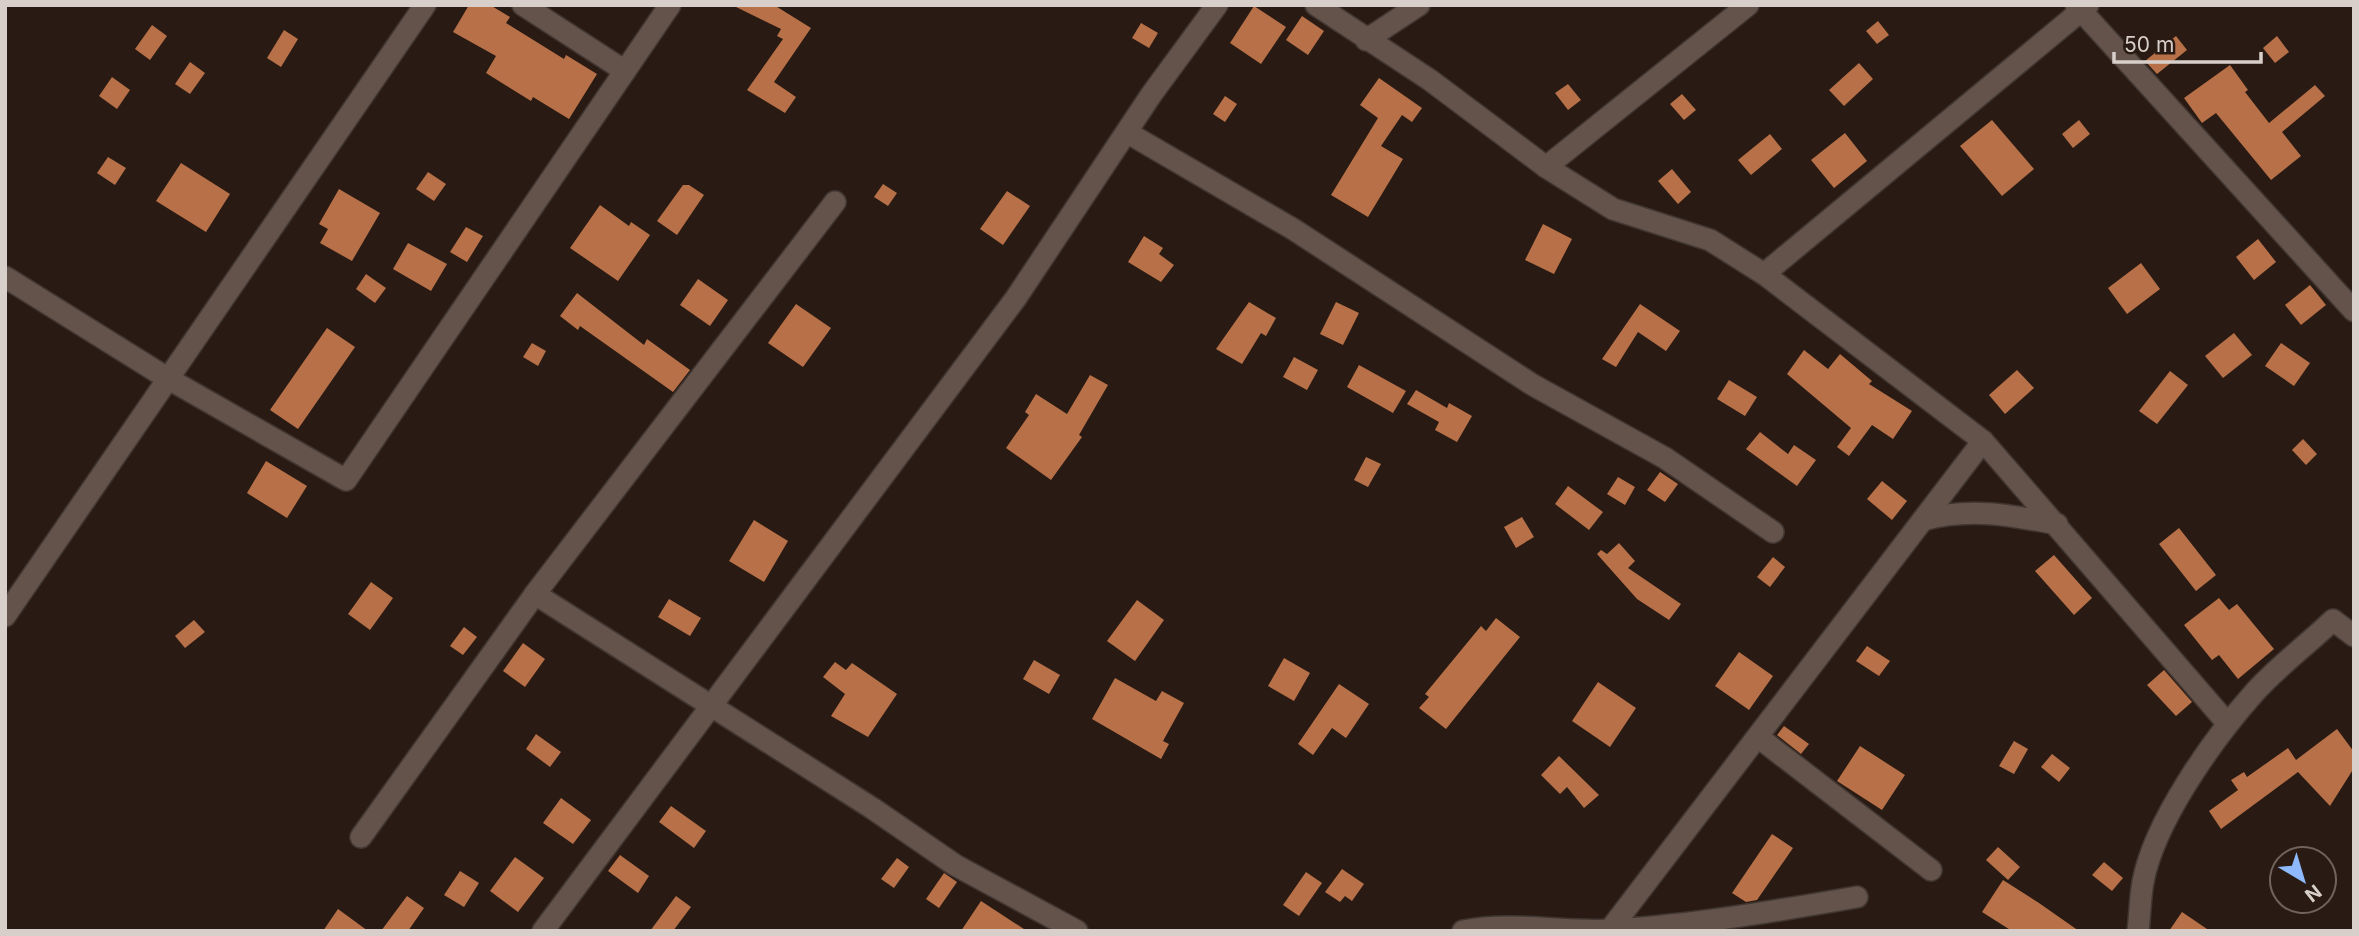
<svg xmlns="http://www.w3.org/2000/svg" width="2359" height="936" font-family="Inter,sans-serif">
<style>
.building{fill:#b77048}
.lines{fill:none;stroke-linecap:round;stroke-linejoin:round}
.minor-casing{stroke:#413632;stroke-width:24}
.minor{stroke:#63534a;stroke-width:21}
</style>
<rect width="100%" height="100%" fill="#291b13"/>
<g class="building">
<path d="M469,5h21l20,12 -4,6 58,36 2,-4 31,19 -28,45 -36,-22 -2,4 -45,-28 10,-17 -43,-24z"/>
<path d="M732,5h42l37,23 -37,54 22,15 -11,16 -38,-23 36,-51 -6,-3 4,-7z"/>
<path d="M1254,6l32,21 -25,37 -31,-21z"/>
<path d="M1302,16l22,15 -16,24 -22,-15z"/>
<path d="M1878,21l11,14 -12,9 -11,-13z"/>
<path d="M1141,23l17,10 -9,15 -17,-10z"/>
<path d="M152,25l15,11 -17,24 -15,-11z"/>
<path d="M284,30l14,9 -17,28 -14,-9z"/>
<path d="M2176,36l11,14 -30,24 -12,-13z"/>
<path d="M2277,36l12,16 -14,11 -12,-15z"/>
<path d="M190,62l15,11 -15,21 -15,-10z"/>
<path d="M1859,63l14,16 -29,27 -15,-16z"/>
<path d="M2230,65l18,25 -3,2 24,31 46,-38 10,11 -43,36 19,24 -30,24 -55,-67 -14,10 -18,-25z"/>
<path d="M112,77l18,13 -13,19 -18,-13z"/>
<path d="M1379,78l43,30 -10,14 -10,-7 -21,31 22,13 -35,58 -37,-22 47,-77 -18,-13z"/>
<path d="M1568,84l13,16 -13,10 -13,-17z"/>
<path d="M1682,94l14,16 -12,10 -14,-16z"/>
<path d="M1225,96l12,8 -12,18 -12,-8z"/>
<path d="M1992,120l42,49 -32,27 -42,-50z"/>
<path d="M2079,120l11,14 -17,14 -11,-14z"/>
<path d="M1845,133l22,28 -33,27 -23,-28z"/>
<path d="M1770,134l12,15 -31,26 -13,-15z"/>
<path d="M108,157l18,11 -11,17 -18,-12z"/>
<path d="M181,163l49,31 -24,38 -50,-31z"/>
<path d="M1672,169l19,23 -13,12 -20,-23z"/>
<path d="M428,172l18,12 -12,17 -18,-12z"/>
<path d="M883,184l14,9 -9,13 -14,-9z"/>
<path d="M683,185h6l15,10 -27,40 -20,-14z"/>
<path d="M339,189l41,24 -28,48 -32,-18 8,-14 -9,-5z"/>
<path d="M1007,191l23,15 -27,39 -23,-16z"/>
<path d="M600,205l29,21 2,-4 19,13 -32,46 -48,-33z"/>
<path d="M1543,224l29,15 -18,35 -29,-14z"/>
<path d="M466,227l17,9 -16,26 -17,-10z"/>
<path d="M1144,236l19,12 -4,6 15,11 -13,17 -33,-20z"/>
<path d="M2258,239l18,23 -22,18 -18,-23z"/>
<path d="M408,243l39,21 -16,27 -38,-22z"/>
<path d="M2141,263l19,26 -33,25 -19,-26z"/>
<path d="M366,274l20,14 -11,15 -19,-14z"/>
<path d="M698,279l30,21 -18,26 -30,-21z"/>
<path d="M2310,285l16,20 -25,20 -16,-20z"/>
<path d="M577,293l67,52 3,-6 43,31 -17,22 -93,-66 -2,4 -18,-14z"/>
<path d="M1249,302l27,16 -10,18 -5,-3 -19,31 -26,-15z"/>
<path d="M1336,302l23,11 -16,32 -23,-11z"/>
<path d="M796,304l35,24 -28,39 -35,-24z"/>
<path d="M1640,304l40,27 -14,20 -28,-19 -22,35 -14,-8z"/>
<path d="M327,328l28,19 -57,82 -28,-19z"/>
<path d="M2234,333l18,22 -29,23 -18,-22z"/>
<path d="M532,343l14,8 -8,15 -15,-9z"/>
<path d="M2281,343l29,20 -16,23 -29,-20z"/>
<path d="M1804,350l24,19 12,-15 32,27 -3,3 43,27 -19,28 -21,-14 -23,31 -12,-9 14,-19 -64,-54z"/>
<path d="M1294,357l24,13 -11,20 -24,-13z"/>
<path d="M1359,365l47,26 -13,22 -46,-26z"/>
<path d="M2017,370l17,18 -29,26 -16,-19z"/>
<path d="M2170,371l18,14 -31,39 -18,-13z"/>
<path d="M1090,375l18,10 -29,50 3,2 -31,43 -45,-32 23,-33 -4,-3 11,-18 31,20z"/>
<path d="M1729,380l28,17 -12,19 -28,-17z"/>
<path d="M1416,390l31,18 2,-5 23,13 -15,26 -22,-12 4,-8 -32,-18z"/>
<path d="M1760,432l28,22 6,-9 22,15 -19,26 -51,-37z"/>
<path d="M2303,439l14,15 -11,11 -14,-15z"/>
<path d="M1366,457l15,7 -13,23 -14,-7z"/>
<path d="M266,461l41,25 -20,32 -40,-25z"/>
<path d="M1660,472l18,12 -13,18 -18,-12z"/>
<path d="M1618,477l17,10 -10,18 -18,-11z"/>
<path d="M1882,481l25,20 -15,19 -25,-21z"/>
<path d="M1568,486l35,26 -14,18 -34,-26z"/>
<path d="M1522,517l12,20 -18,11 -12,-21z"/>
<path d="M754,520l34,21 -24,41 -35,-21z"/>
<path d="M2179,528l37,47 -20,16 -37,-47z"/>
<path d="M1619,543l16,18 -7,7 53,36 -12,16 -32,-21 -40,-45 4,-4 6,4z"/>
<path d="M2054,555l38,43 -18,17 -39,-44z"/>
<path d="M1773,557l12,10 -15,20 -13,-10z"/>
<path d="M371,582l22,16 -23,32 -22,-16z"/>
<path d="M2219,598l10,12 8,-6 37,45 -36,30 -19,-24 -7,5 -28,-35z"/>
<path d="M669,599l32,19 -11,18 -32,-19z"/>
<path d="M1137,600l27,20 -29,41 -28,-20z"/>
<path d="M1496,618l24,19 -74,92 -27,-21 10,-11 -4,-3 56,-68 5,5z"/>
<path d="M194,620l11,12 -20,16 -10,-12z"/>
<path d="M464,627l13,10 -14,18 -13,-9z"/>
<path d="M523,643l22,16 -20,28 -22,-16z"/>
<path d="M1867,646l23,15 -11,15 -23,-15z"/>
<path d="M1739,652l34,24 -24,34 -34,-24z"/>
<path d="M1284,658l26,15 -16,28 -26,-15z"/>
<path d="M1034,660l26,15 -11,19 -26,-15z"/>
<path d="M835,662l11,8 6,-7 45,31 -29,43 -37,-21 14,-22 -22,-17z"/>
<path d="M2164,670l28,32 -16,14 -29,-31z"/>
<path d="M1115,678l41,23 6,-10 22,12 -21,38 6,3 -8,15 -69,-40z"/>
<path d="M1598,682l38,26 -26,39 -38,-26z"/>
<path d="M1339,684l30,20 -23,34 -14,-10 -19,27 -15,-11z"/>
<path d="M1784,726l25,18 -8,10 -24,-19z"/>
<path d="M2337,729l17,23v16l-24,38 -32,-34 -77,57 -12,-18 29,-21 -7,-10 13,-8 3,5 41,-29 8,12z"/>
<path d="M536,734l25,18 -11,15 -24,-18z"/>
<path d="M2014,741l14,8 -14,25 -15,-8z"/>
<path d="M1860,746l45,29 -23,35 -45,-29z"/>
<path d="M2052,754l18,14 -11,14 -18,-15z"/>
<path d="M1559,756l40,39 -15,13 -17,-21 -7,7 -19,-19z"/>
<path d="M561,798l30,22 -18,24 -30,-21z"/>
<path d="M671,806l35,25 -12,17 -35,-26z"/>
<path d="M1772,834l21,14 -36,52 -11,2 -14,-9z"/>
<path d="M1998,847l22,20 -12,13 -22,-20z"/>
<path d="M620,855l29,21 -11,17 -30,-22z"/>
<path d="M515,857l29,21 -26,34 -28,-21z"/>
<path d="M897,858l12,9 -15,21 -13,-9z"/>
<path d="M2104,862l19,16 -11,13 -20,-16z"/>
<path d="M1342,869l22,15 -12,17 -7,-5 -5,6 -15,-10z"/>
<path d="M460,871l19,12 -15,24 -20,-12z"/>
<path d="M1306,872l16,11 -23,33 -16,-11z"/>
<path d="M944,873l13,9 -18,26 -13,-9z"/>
<path d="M2003,880l36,23 40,28h-67l-30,-19z"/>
<path d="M407,896l17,12 -16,23h-27z"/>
<path d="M676,896l15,11 -18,24h-23z"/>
<path d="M981,901l46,30h-66z"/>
<path d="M338,909l30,22h-45z"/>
<path d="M2182,912l28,19h-41z"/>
</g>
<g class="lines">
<g class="minor-casing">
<g id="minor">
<path d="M523,5l102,66"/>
<path d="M1316,5l114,75 116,87"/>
<path d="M1748,5l-202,162 67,42 97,31 54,34 219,167 245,283"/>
<path d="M2076,5l278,306"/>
<path d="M1366,40l53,-35"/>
<path d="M1128,133l165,96 240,156 132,73 108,74"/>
<path d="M1764,274l324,-269"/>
<path d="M5,277l162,101 179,102 324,-475"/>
<path d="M1923,520c46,-13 87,-5 134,4"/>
<path d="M535,594l337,214 83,57 122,66"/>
<path d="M5,616l420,-611"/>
<path d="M1758,737l173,133"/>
<path d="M361,837l174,-243 300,-392"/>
<path d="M543,931l473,-633 135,-203 66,-90"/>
<path d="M1463,931c50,-10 99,2 149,-1 82,-5 164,-19 245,-33"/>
<path d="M1609,931l374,-490"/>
<path d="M2138,931c2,-16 2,-33 5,-49 11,-60 70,-143 111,-189 23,-26 53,-48 79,-73l21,16"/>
</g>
</g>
<use href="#minor" class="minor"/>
</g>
<rect width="2359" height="936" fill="none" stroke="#d9cfca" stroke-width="14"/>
<g transform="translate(2303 880) rotate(142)"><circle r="33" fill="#291b13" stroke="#6f635c" stroke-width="2"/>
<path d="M0-5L12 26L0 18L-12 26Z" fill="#8eb9fd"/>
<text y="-10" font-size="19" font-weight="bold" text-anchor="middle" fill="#d9cfca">N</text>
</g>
<path d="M2114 52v10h147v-10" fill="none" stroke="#d9cfca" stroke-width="3.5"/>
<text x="2124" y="52" font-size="21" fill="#d9cfca" stroke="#291b13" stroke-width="5" paint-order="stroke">50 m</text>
</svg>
